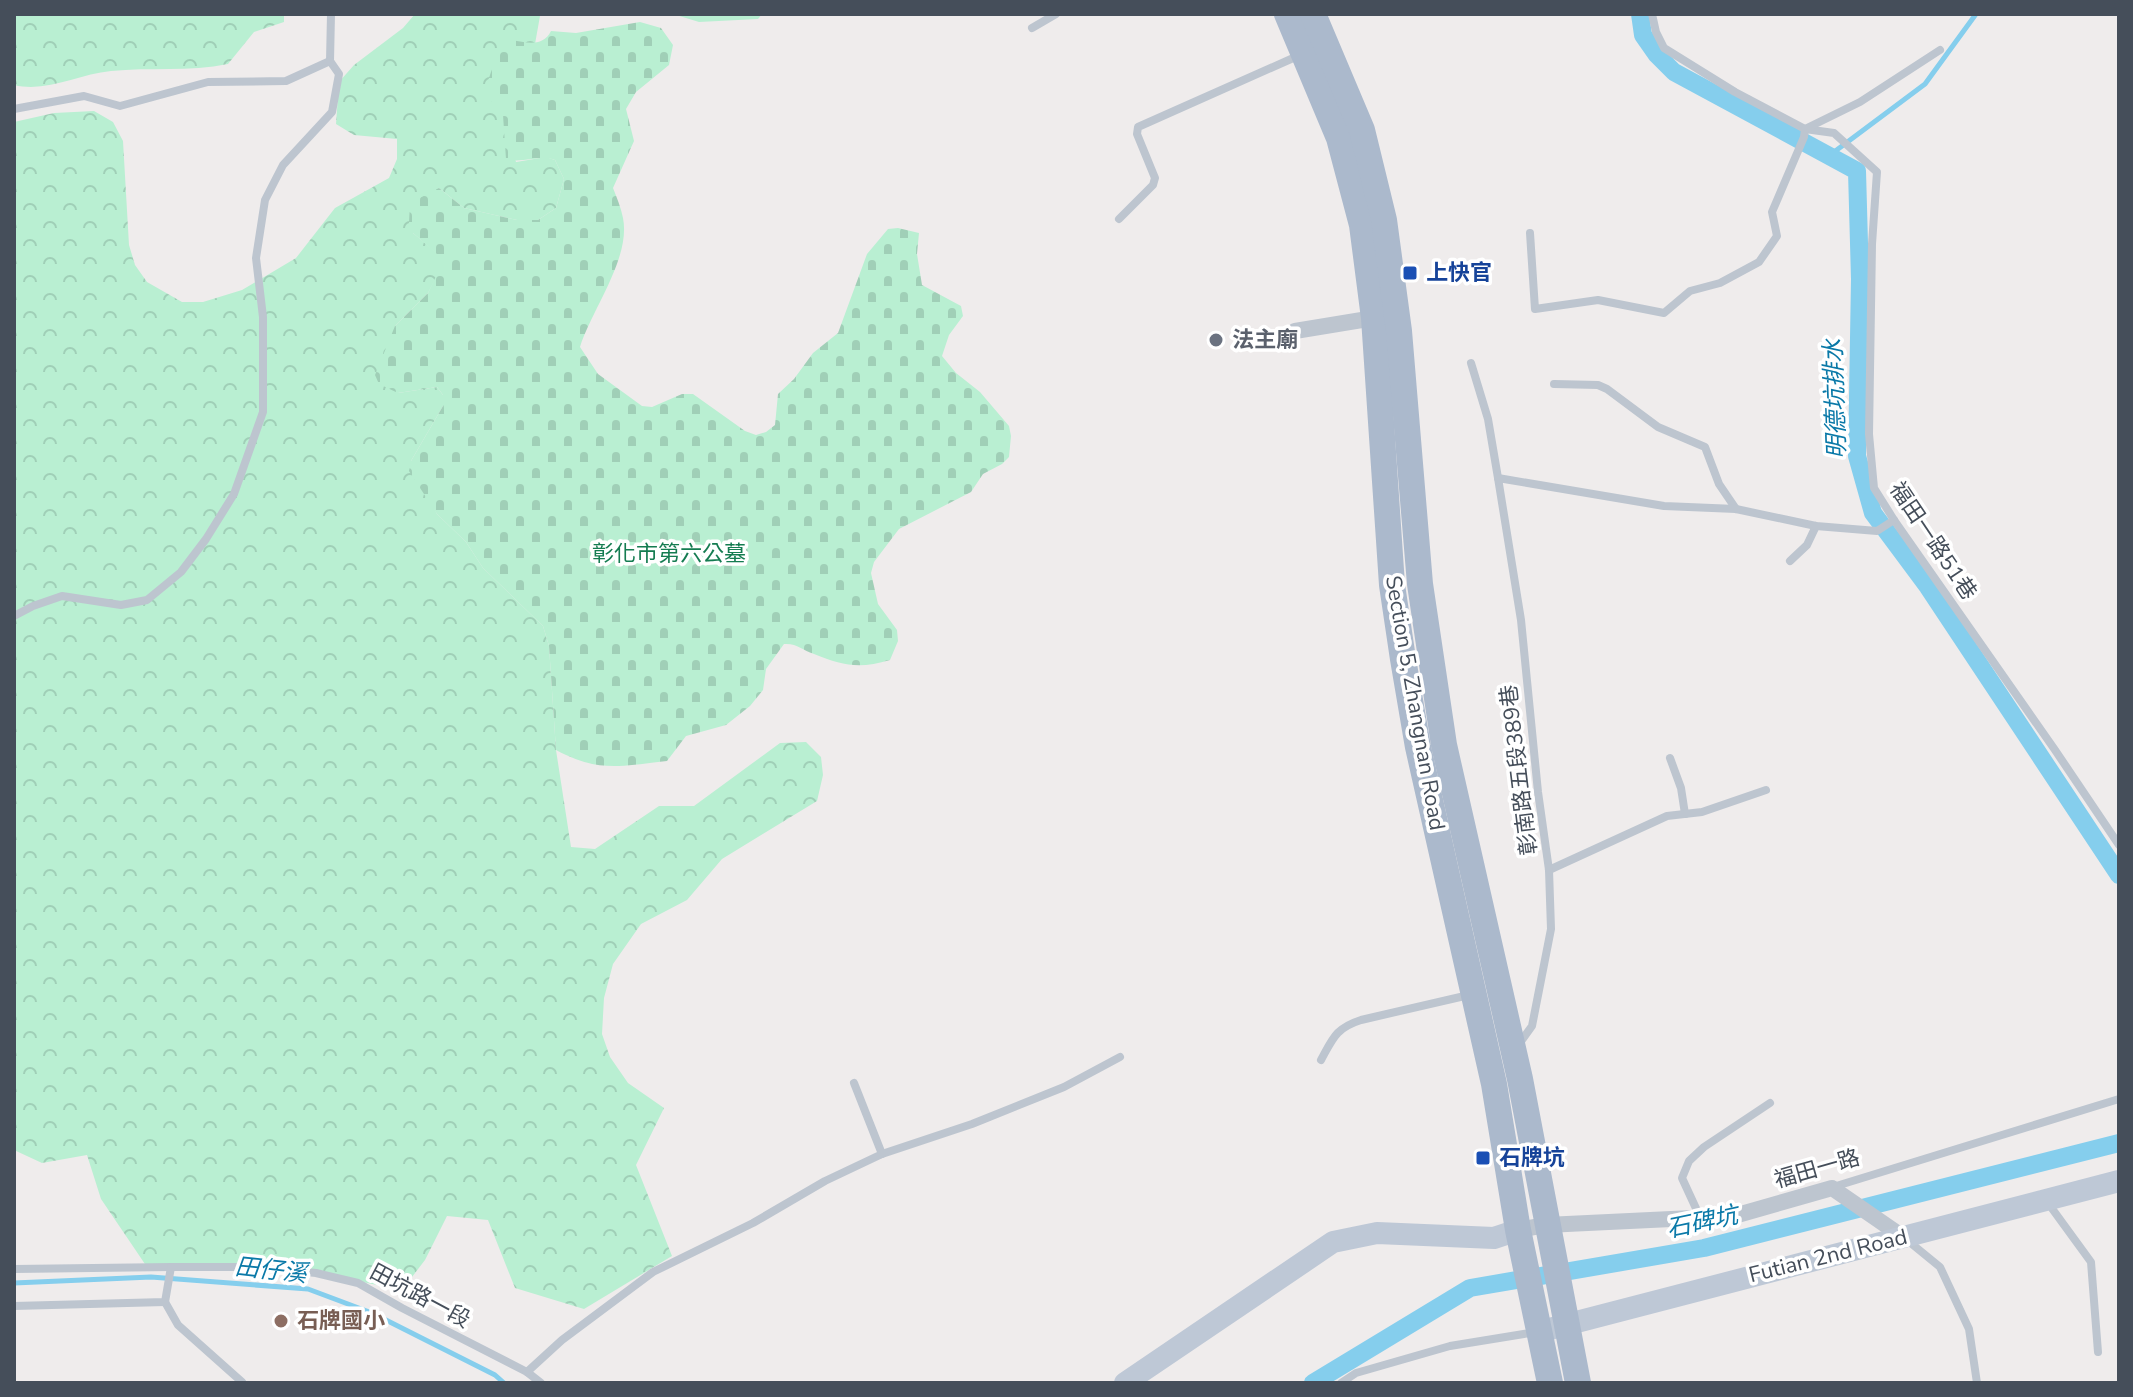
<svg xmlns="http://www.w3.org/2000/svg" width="2133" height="1397" font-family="'Nunito Sans','Noto Sans TC',sans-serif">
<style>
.forest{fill:url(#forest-crowns)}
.cemetery{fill:url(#cemetery-stones)}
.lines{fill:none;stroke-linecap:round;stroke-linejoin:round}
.stream{stroke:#85ceed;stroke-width:5}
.canal{stroke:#85ceed;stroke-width:18}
.lane{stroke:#bdc5cf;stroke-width:8}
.street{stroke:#bdc5cf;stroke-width:16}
.secondary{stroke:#bec8d6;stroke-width:22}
.primary{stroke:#abb9cc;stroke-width:26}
.transit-dot{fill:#1a4fb4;stroke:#fff;stroke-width:3}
.worship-dot{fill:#6b7280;stroke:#fff;stroke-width:3}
.education-dot{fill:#8d6e63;stroke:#fff;stroke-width:3}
.labels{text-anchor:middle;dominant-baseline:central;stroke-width:7;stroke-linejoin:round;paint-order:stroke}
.transit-label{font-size:22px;font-weight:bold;fill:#164399;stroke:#fff;text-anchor:start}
.worship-label{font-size:22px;font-weight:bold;fill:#5b616d;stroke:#fff;text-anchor:start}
.street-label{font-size:22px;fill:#454e5a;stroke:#fff}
.park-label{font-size:22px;fill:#157c51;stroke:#fff}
.education-label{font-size:22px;font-weight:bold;fill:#785e54;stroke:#fff;text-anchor:start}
.water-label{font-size:24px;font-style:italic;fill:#0a79a8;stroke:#fff}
</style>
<defs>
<pattern id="forest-crowns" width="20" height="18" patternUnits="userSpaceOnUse" patternTransform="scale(2)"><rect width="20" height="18" fill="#b9efd2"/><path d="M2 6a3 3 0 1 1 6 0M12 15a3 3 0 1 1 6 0" fill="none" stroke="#a0cfb7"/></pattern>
<pattern id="cemetery-stones" width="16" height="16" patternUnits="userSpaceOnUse" patternTransform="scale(2)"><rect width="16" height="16" fill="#b9efd2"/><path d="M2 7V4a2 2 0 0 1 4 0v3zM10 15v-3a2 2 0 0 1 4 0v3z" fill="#a0cfb7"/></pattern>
</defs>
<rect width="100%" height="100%" fill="#efecec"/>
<g class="forest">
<path d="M14,14h270v8l-30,10 -26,32c-39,8 -78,3 -117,7 -33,3 -64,22 -97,14z"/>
<path d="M415,14h123l2,2 -5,28 -32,71 13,47 30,-5 9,3 9,19 -8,29 -18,12h-21l-53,-12 -25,-20 -26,45 25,21v20l-10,19 -33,33 3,67 39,-6 6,8v11l-32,55 26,53 29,28 17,26 60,58 6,20 7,104 15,97 24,2 64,-43h35l86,-63 26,-1 15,15 2,18 -6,26 -95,58 -35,41 -46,24 -28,40 -9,34 -2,36 8,23 18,26 36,25 -28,57 36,91 -88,53 -69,-21 -27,-68 -41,-4 -22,44 -23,30 -114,-23 -139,3 -48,-71 -14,-44 -45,8 -28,-13v-1028l40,-9 40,-2 19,11 10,19 6,104 6,20 12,17 35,20h21l39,-12 54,-32 39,-50 54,-30 8,-19v-20l-43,-4 -18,-11 3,-42 15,-17 49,-37z"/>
<path d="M673,14h89l-4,5 -59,3z"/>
</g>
<path class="cemetery" d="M640,22l21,6 12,17 -4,20 -33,27 -10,17 8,32 -21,47c4,10 8,20 10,30 8,40 -31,91 -43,129l18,27 44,32 10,1 30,-13h11l52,37 11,4 10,-3 9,-7 3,-31 16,-15 19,-26 25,-20 29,-79 21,-25 10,-1 21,5 -2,21 5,31 39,21 2,10 -14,19 -7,21 14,17 24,19 29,34 2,10 -2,21 -7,7 -19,10 -12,18 -72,37 -25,33 -3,11 7,31 19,26 1,11 -8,19c-30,9 -47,6 -76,-6 -12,-4 -17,-11 -30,-10l-18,25 -3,21 -13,16 -24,19 -40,11 -19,25c-46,5 -68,12 -111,-11l-7,-104 -6,-20 -60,-58 -17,-26 -29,-28 -28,-43 2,-10 32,-55v-11l-6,-8 -39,6 -19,-9 -4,-9 20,-49 33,-33 9,-19v-20l-24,-21 -4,-10 1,-20 29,-15 25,20 53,12h21l18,-12 8,-29 -9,-19c-16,-6 -32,4 -49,-1l-3,-44 -10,-9 -6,-22 9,-27 16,-17c15,3 31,7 39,-9l25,2z"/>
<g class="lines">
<g class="stream">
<path d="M1830,155l95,-71 51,-70"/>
<path d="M14,1283l137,-6 157,12 64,24 123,62 9,8"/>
</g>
<g class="canal">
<path d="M1640,14l3,21 14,20 17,17 183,99 3,108 -3,177 16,57 55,74 191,288"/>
<path d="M1313,1383l157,-95 234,-40 415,-105"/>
</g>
<g class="lane">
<path d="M1652,14l4,18 8,16 71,44 70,37 29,4 43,39 -5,72 -3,190 5,54 20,32 161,230 64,95"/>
<path d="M1032,28l24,-14"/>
<path d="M330,61l1,-47"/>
<path d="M14,109l70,-13 36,10 88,-24 78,-1 44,-20"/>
<path d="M1119,219l34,-34 2,-7 -18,-44 1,-7 162,-72"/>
<path d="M1530,233l5,76 63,-9 66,13 26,-22 30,-8 39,-21 18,-26 -5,-24 32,-75 1,-8 55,-27 80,-52"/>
<path d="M1471,363l17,56 10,59"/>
<path d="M1554,384l44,1 9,4 51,38 47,20 14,37 17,25"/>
<path d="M1790,561l17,-16 9,-19"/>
<path d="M14,616l19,-10 29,-10 59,9 26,-5 34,-28 25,-33 28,-45 29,-82v-95l-7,-59 9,-58 18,-35 49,-53 7,-38 -9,-13"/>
<path d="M1670,758l11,30 4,26"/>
<path d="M1549,870l118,-54 35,-4 64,-22"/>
<path d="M1519,1044l13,-18 19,-97 -2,-59 -11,-78 -17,-172 -23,-142 166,28 72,3 80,17 61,5 17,-11"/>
<path d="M1321,1060c12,-22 15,-32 40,-40l108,-25"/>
<path d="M854,1083l28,71"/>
<path d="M1833,1187l286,-88"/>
<path d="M2048,1203l43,59 7,90"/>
<path d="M1700,1217l-18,-39 7,-17 15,-14 66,-44"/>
<path d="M1907,1240l33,27 29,62 8,54"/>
<path d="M14,1269l157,-2"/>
<path d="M165,1302l13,23 64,57"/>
<path d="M14,1306l151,-4 6,-35h86l59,6 42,10 44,25 125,64 14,11"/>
<path d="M527,1372l35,-32 91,-68 100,-49 72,-42 57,-27 90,-30 92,-37 56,-30"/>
<path d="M1341,1383l15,-10 94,-27 86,-14"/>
</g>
<g class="street">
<path d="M1295,331l79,-13 5,3"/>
<path d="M1518,1230l28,-5 188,-9 98,-28 71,49"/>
</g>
<g class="secondary">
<path d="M1538,1332l581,-151"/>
<path d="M1125,1383l208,-141 44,-9 117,5 24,-8"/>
</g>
<g class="primary">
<path d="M1287,14l52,124 23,87 12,93 18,267 11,74 15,88 76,337 24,146 32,153"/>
<path d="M1313,14l49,116 22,90 15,111 21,253 24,161 76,334 58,304"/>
</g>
</g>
<g class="transit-dot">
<rect x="1402" y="265" width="16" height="16" rx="4"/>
<rect x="1475" y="1150" width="16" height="16" rx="4"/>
</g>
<circle class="worship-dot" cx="1216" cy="340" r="8"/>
<circle class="education-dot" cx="281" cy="1321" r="8"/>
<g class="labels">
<g class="transit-label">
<text x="1426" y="273">上快官</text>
<text x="1499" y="1158">石牌坑</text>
</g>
<g class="worship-label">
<text x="1232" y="340">法主廟</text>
</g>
<g class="street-label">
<text transform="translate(1933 541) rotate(56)">福田一路51巷</text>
<text transform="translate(1415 703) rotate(80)">Section 5, Zhangnan Road</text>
<text transform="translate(1519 770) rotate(-97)">彰南路五段389巷</text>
<text transform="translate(1817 1169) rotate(-16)">福田一路</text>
<text transform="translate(1828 1256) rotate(-14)">Futian 2nd Road</text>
<text transform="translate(420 1296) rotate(28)">田坑路一段</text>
</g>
<g class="park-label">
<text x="669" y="554">彰化市第六公墓</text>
</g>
<g class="education-label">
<text x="297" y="1321">石牌國小</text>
</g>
<g class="water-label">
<text transform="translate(1835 399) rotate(-92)">明德坑排水</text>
<text transform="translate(1702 1222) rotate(-12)">石碑坑</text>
<text transform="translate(271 1270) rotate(6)">田仔溪</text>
</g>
</g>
<rect width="2133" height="1397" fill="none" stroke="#454e5a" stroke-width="32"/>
</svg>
